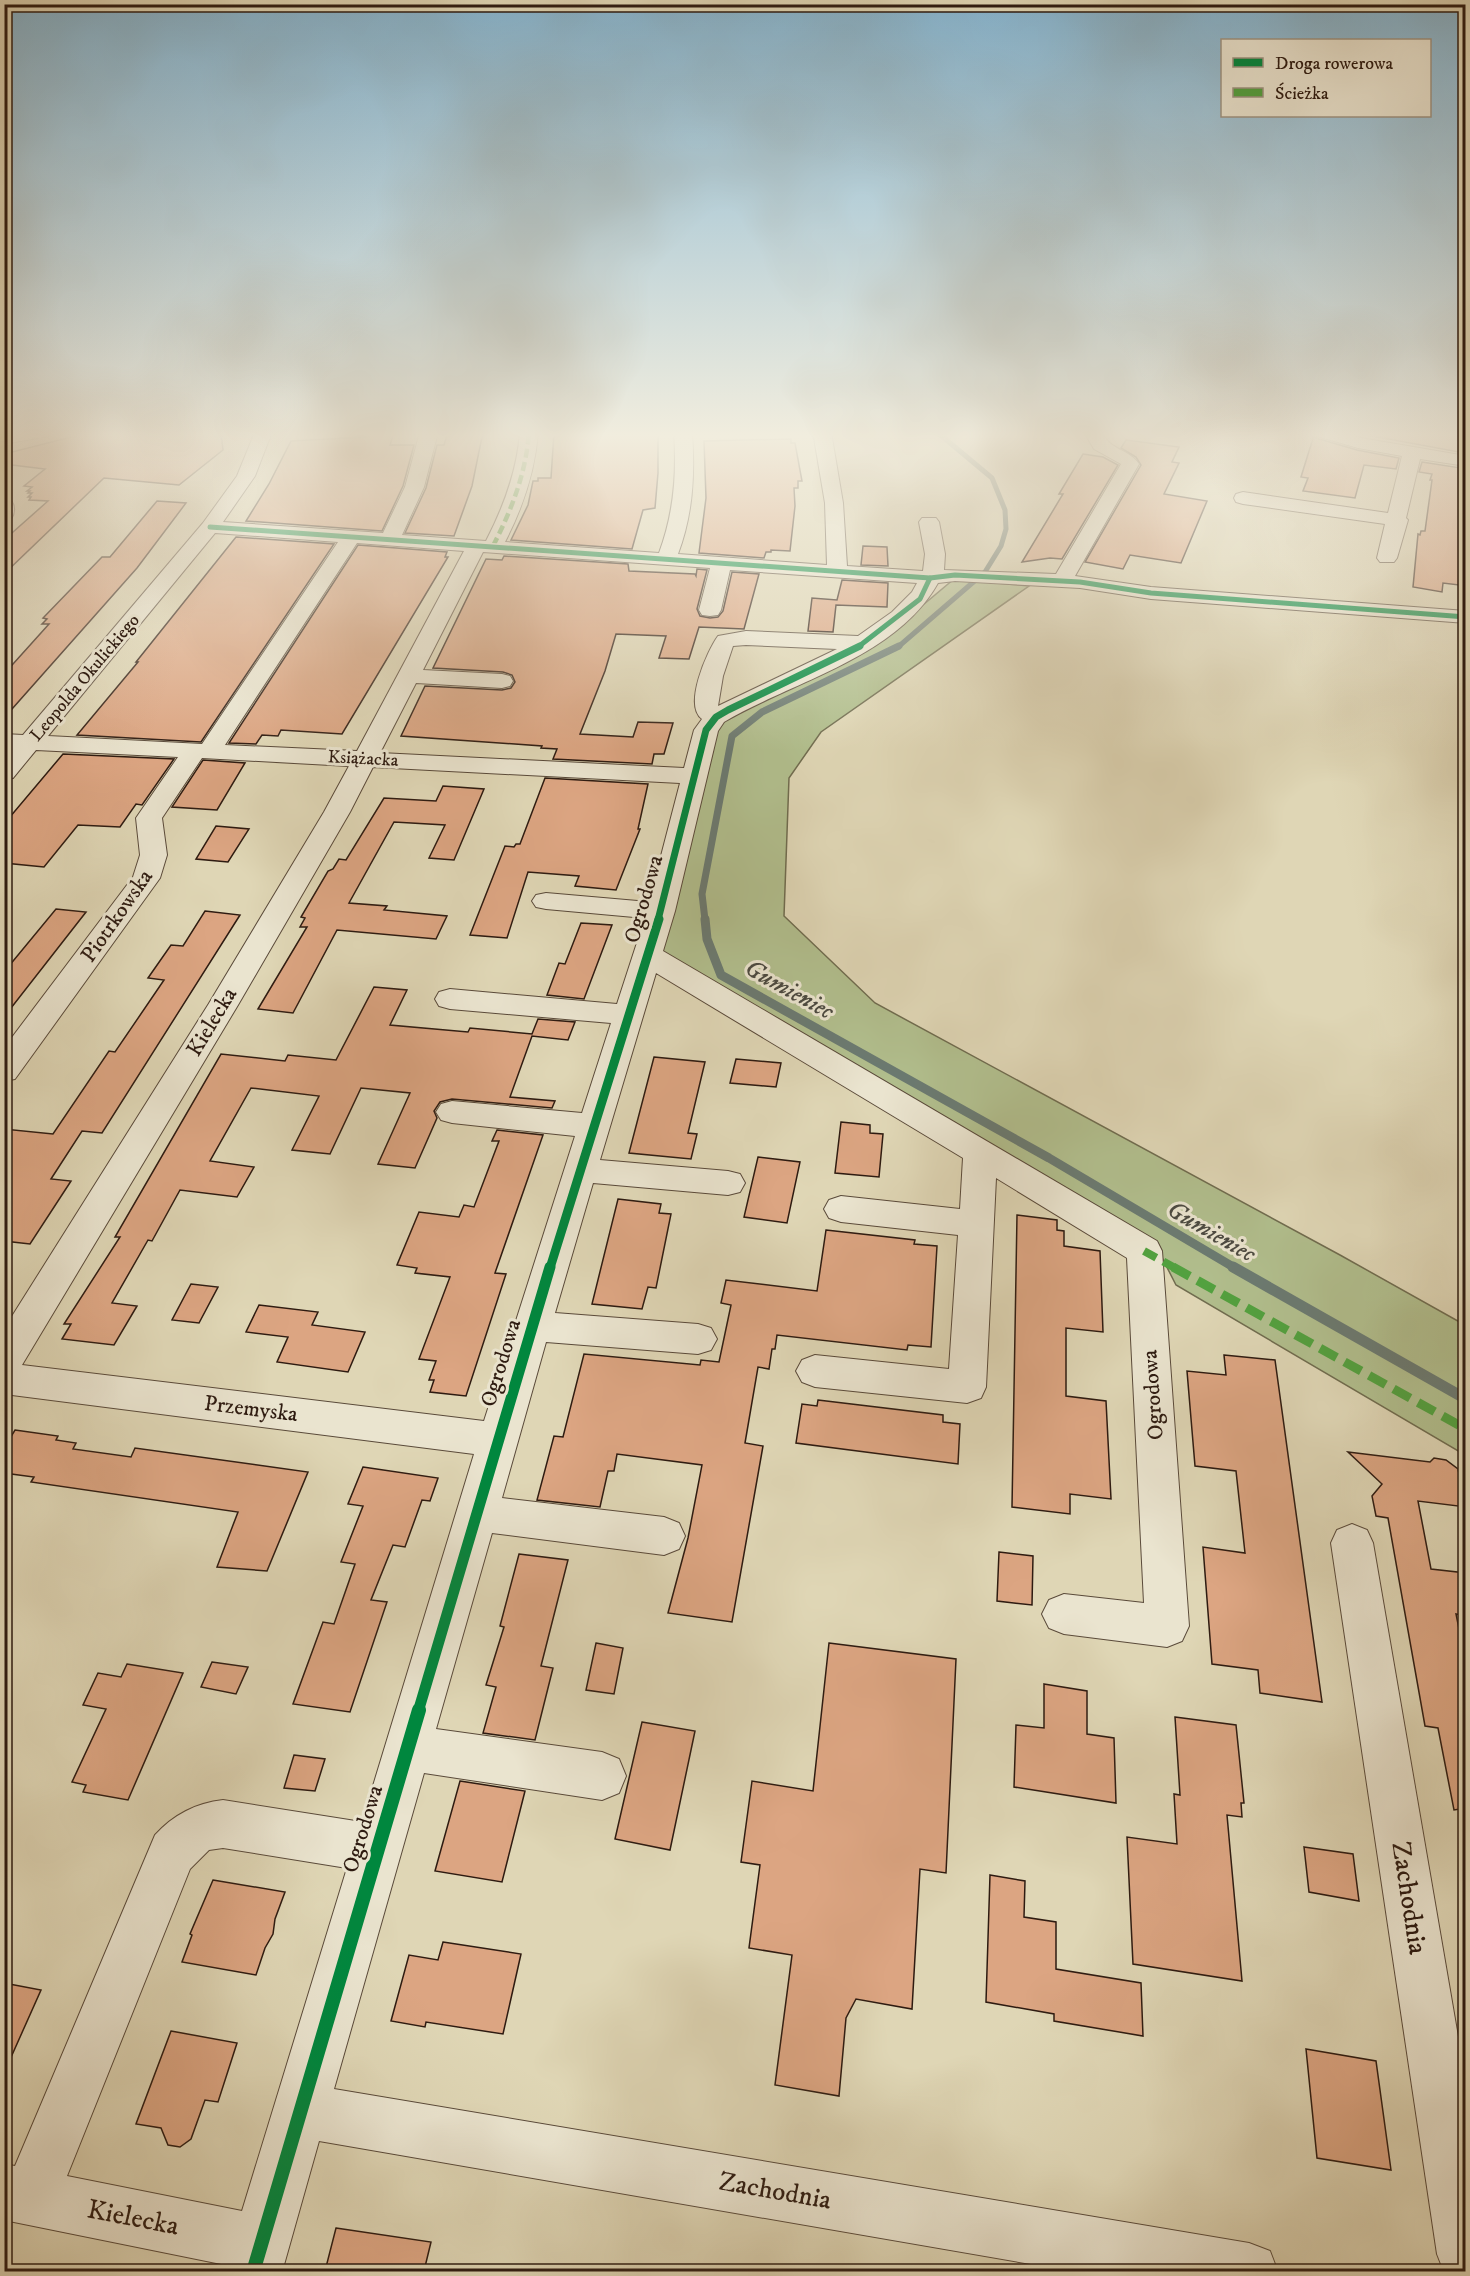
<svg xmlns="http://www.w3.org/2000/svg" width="1470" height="2276" font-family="'IM FELL DW Pica',serif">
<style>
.green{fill:#b1be8d;stroke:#706c4f;stroke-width:1.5}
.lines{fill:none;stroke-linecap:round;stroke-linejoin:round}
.stream-far3{stroke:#6b7a71;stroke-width:5}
.stream-far2{stroke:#6b7a71;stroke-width:7}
.stream-far1{stroke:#6b7a71;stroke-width:9}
.stream{stroke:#6b7a71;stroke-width:11}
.building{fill:#dca582;stroke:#2e1b11;stroke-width:1.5}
.minor-casing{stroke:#5a4a3a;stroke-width:2}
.minor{fill:#eae4cf;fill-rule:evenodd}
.quiet-far2{stroke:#52a13f;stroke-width:4.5;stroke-dasharray:9 4.5;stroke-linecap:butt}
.quiet-far1{stroke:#52a13f;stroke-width:8;stroke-dasharray:14 8;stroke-linecap:butt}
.quiet{stroke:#52a13f;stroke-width:9;stroke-dasharray:19 9;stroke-linecap:butt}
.cycleway-far4-casing{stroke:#eae4cf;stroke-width:8}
.cycleway-far3-casing{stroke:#eae4cf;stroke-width:10}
.cycleway-far2-casing{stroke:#eae4cf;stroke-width:13}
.cycleway-far1-casing{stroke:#eae4cf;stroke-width:15}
.cycleway-casing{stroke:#eae4cf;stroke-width:18}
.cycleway-far4{stroke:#00873e;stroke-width:5}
.cycleway-far3{stroke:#00873e;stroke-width:7}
.cycleway-far2{stroke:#00873e;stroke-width:9}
.cycleway-far1{stroke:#00873e;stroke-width:11}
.cycleway{stroke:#00873e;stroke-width:14}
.labels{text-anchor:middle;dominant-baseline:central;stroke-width:6;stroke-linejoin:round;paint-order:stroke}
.far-street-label{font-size:18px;fill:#2e1b11;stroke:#eae4cf}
.street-label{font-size:22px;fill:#2e1b11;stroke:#eae4cf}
.water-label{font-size:24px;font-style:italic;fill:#4c4a41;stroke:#eae4cf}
.near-street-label{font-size:27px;fill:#2e1b11;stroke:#eae4cf}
</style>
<rect width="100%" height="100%" fill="#dfd6b5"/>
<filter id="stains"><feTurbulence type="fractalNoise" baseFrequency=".00333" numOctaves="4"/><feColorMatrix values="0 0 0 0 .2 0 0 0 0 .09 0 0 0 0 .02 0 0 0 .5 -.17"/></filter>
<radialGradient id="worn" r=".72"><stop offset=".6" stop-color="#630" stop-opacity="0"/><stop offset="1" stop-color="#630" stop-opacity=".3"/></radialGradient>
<path class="green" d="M954,579l75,7 -208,146 -32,46 -5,138 91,87 465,252 125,70v130l-289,-170 -23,-45 -469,-271 -25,-21 59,-218 10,-13 146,-71z"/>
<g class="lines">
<path class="stream-far3" d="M898,647l87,-75 16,-26 5,-17 -1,-19 -13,-32 -55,-46"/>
<path class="stream-far2" d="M705,920l-3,-26 30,-158 30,-24 137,-66"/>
<path class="stream-far1" d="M705,919l2,20 14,36 328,183 186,110"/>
<path class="stream" d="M1233,1267l233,132"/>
</g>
<g class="building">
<path d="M91,432h130l2,18 -44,35 -75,-7 -100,96v-34l44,-39 -19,-1 2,-3h-3l4,-4h-4l2,-2h-3l5,-4 -8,-1 21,-17 -41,-5v-10z"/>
<path d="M366,432h28l-4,13h24l-11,41 -21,45 -136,-10 23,-37 22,-43 74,-4z"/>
<path d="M448,432h35l-11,54 -18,50 -49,-3 21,-45 11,-43h7z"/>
<path d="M655,432l3,2v39l-3,35 -12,2 -11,39 -121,-9 17,-35 5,-24h5v-3h13l3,-45z"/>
<path d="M1351,432h115v17l-2,4z"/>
<path d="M1314,435l2,3 41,12 42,8 -3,11 -32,-4 -9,33 -52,-7 5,-13 -7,-1z"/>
<path d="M791,439v4h4l7,38h-4v7h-4l1,18 -5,45 -19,-1v2h-5l-2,6 -65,-5 7,-55 -2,-57z"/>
<path d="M1126,440l53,7 -7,15 7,1 -15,31 43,7 -26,62 -51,-8 -7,14 -38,-7 56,-97 -5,-8 -15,-9z"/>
<path d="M1083,454l20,3 15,8 -56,94 -12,-1 -28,4 41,-68h-4z"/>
<path d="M1422,462l39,6 -1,4h6v75l-7,38 -16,-2 -1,9 -29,-5 5,-53 2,1 1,-4h4l7,-51h-2l2,-6 -13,-2z"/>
<path d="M157,501l29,2 -49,65 -133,150v-44l45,-50h-7l5,-5 -4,-1 59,-61h8z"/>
<path d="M236,537l98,7 -133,198 -124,-7 61,-73h-2z"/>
<path d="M358,545l89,7 -2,5h3l-106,177 -61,-4 -3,6 -16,-1 -6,9 -27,-1z"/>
<path d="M863,546l24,1 1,19 -27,-1z"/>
<path d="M504,556l124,8 1,7 66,3 1,2 1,-7 10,1 -10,39 3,7 10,2 8,-1 5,-6 9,-39 27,2 -15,55 -45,-2 -10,32 -30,-1 7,-22 -50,-2 -11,37 -25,63 53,3 5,-15 35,1 -9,31h-10l-2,10 -99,-5 4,-10 -16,-1 1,-2 -141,-10 24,-50 77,4 9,-2 4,-6 -3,-7 -9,-3 -70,-4 53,-109 16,1z"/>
<path d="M842,580l46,3 -1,24 -51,-2 -3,27 -25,-1 4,-33 25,2z"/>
<path d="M63,754l111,5 -32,46 -6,-1 -16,23 -42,-2 -34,42 -40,-4v-39z"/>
<path d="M203,760l42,3 -28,47 -45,-3z"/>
<path d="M545,778l103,6 -10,45h2l-24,61 -41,-4 4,-10 -51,-4 -21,66 -37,-3 35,-89 9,1 2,-3h4z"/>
<path d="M443,786l41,3 -30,71 -25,-2 16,-33 -51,-3 -45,81 38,3 -3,4 63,6 -11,23 -99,-9 -44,83 -35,-4 49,-82h-7l5,-9 -4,-1 27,-46 5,-2 6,-10 7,1 38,-62 52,3z"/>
<path d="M216,826l33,3 -21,33 -32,-3z"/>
<path d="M56,909l30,3 -82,105v-45z"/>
<path d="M205,911l35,4 -138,218 -20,-2 -31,48 20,2 -41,63 -26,-3v-112l49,5 56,-83 6,1 49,-72 -16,-2 23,-33 12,1z"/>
<path d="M581,923l31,2 -28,74 -37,-4 12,-32 6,1z"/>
<path d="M374,987l33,3 -17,35 78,7 2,-4 62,6 6,-15 37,3 -7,18 -36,-4 -22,61 45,4 -3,7 -100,-9 -12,3 -6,9 3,7 -22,50 -37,-4 32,-71 -49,-5 -31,66 -38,-4 27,-54 -68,-8 -41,73 44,6 -17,30 -57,-7 -28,51 -4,-1 -36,63 25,3 -23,39 -52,-6 9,-15h-7l56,-87h-5l106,-183 64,7 3,-6 48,5z"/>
<path d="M654,1057l51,5 -17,71 9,1 -6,25 -62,-6z"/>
<path d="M736,1059l45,4 -5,24 -46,-4z"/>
<path d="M841,1122l29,3v8l13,1 -4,43 -44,-4z"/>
<path d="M497,1130l46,5 -48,138 11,1 -40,122 -36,-4 4,-12h-5l7,-19 -17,-2 31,-82 -35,-4 2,-5 -20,-3 22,-53 40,5 5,-12 10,2 25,-66h-7z"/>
<path d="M758,1157l42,5 -13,61 -43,-6z"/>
<path d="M618,1199l43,5 -2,9 12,1 -15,74 -8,-1 -6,22 -50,-5z"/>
<path d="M1017,1215l40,5v10l7,1v15l36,5 3,81 -37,-4v68l40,5 5,98 -41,-5v20l-58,-7z"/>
<path d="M826,1230l89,10 -1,4 23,2 -6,101 -23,-2 -1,5 -130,-15 -2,14h-3l-3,20 -11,-2 -13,76 18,3 -31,176 -64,-9 20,-75 14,-73 -85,-11 -3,17h-6l-8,36 -63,-7 17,-64 9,1 21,-83 116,11 1,-5 18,2 12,-57 -10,-2 5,-23 91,11z"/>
<path d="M191,1284l27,3 -19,36 -27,-3z"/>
<path d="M259,1305l59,7 -6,13 53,7 -17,40 -71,-10 11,-25 -42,-5z"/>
<path d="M1224,1355l51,5 47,342 -62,-9 -2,-23 -46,-6 -9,-117 42,6 -9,-82 -41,-5 -8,-95 39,4z"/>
<path d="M818,1400l125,15v7l17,2 -2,40 -162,-21 6,-39 15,2z"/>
<path d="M15,1430l43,6 -2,4 20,3 -3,6 58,8 4,-9 173,24 -41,99 -50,-4 21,-55 -207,-30 3,-5 -30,-4v-25z"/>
<path d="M1348,1452l82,10 4,-4 12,2 12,9 8,38 -48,-6 13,68 35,4v43l-10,-2 10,50v144l-12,2 -16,-82 -13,-2 -37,-208 -12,-2 -4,-20 10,-12z"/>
<path d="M363,1467l75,11 -8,23 -8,-1 -17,47 -12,-2 -22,55 16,2 -37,110 -57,-8 30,-82 11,2 21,-60 -14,-2 22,-56 -15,-2z"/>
<path d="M999,1552l34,4 -1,49 -35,-4z"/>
<path d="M519,1554l49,6 -27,106 12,2 -18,72 -52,-7 13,-46 -10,-2 18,-58 -4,-1z"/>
<path d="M596,1643l27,5 -9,46 -28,-4z"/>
<path d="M829,1643l127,16 -10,214 -26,-4 -8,140 -56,-10 -10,19 -7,78 -64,-11 17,-130 -43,-7 11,-83 -19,-3 11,-81 61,10z"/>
<path d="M212,1662l36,5 -12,27 -35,-7z"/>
<path d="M127,1664l56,9 -55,127 -45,-8 3,-7 -14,-3 34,-73 -23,-4 15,-32 23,4z"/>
<path d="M1044,1684l43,7v43l27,4 2,65 -102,-16 2,-62 28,3z"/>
<path d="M1175,1717l61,8 8,78h-3l1,14 -15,-2 15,166 -109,-17 -6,-127 50,7 -3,-50 6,1z"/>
<path d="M642,1722l53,9 -25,119 -55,-11z"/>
<path d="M294,1755l31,4 -10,32 -31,-3z"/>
<path d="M460,1781l65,10 -23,91 -67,-11z"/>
<path d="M1304,1847l49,7 6,47 -50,-9z"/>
<path d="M990,1875l35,6 -1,36 32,5v47l85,14 2,53 -89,-15v-7l-68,-12z"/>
<path d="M213,1880l72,12 -10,27 -2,15 -8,14 -9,27 -74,-13 10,-27 -2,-1z"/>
<path d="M443,1942l78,12 -18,80 -77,-12 -1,5 -34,-6 18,-66 29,5z"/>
<path d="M4,1983l37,7 -37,83z"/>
<path d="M171,2031l66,12 -19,59 -13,-2 -14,39 -11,8 -12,-2 -7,-17 -25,-4z"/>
<path d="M1306,2049l70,12 15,109 -74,-12z"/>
<path d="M336,2228l95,14 -7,29h-99z"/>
</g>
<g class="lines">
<g class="minor-casing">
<g id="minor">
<path d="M11,432h40l-2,4 -45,8v-10z"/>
<path d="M255,432h17l-17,44 -32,46 160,11 22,-46 15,-55h18l-14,55 -22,48 84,6c18,-35 31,-70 34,-109h18c-3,40 -15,75 -33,110l154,11c15,-40 18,-79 15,-121h18c3,43 1,82 -14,122l149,11 -2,-62 -12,-71h18l12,71 4,63 76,5 2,-17 -6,-32 3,-4h14l3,4 6,32 -1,16 112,4 65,-110 -27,-15 -10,-17h18c7,18 27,17 37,32l-64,112 76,11 315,24v12l-315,-24 -71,-11 -125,-7 -17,2c-42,75 -145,98 -214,139l-6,9 -43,180 -12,40 494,290 5,10 27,375 -7,15 -15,6 -103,-13 -15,-6 -7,-14 7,-14 15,-6 80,9 -17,-345 -131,-80 -10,209 -5,11 -14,5 -152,-16 -13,-5 -6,-11 6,-11 13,-5 134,14 9,-134 -117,-13 -12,-4 -5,-9 5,-9 12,-4 119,13 3,-51 -307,-185 -56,187 128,11 12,3 5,9 -5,9 -12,3 -135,-12 -38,130 143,11 13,4 6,11 -6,11 -13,4 -152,-12 -44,156 162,19 15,6 6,13 -6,13 -15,6 -172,-22 -56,196 166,23 17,7 7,17 -7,17 -17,7 -178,-27 -90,316 915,154 21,8 8,21h-201l-758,-131 -37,131h-58l2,-7 -222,-45v-56l11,2 140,-331c18,-20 41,-32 68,-35l139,22 112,-368 -470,-60v-65l204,-324 116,-193 25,-46 -147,-8 -40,60 5,37 -7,23 -145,201 -11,2v-33l129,-171 7,-22 -4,-37 42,-61 -142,-7 -23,28 -9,2v-23l7,-8 -7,-1v-14l19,1 180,-212 34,-47zM215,533l123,9 -136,202 -154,-8zM357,543l107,8 -107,200 -132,-6zM483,552l227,16 -11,42 3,5 8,1 8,-1 3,-5 9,-40 187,13 -5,9 -20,20 -34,24 -112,-5 -28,5c-11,15 -35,70 -16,83l-8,11 -10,38 -304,-15 36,-70 86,5 8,-2 3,-5 -3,-5 -8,-2 -79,-4zM746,645l91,4 -119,57 5,-30 10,-30zM373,767l307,16 -31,119 -103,-9 -10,2 -4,6 4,6 10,2 99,9 -28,86 -167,-15 -11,3 -4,7 4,7 11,3 161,14 -29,90 -130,-12 -11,3 -5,8 5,8 11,3 123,13 -91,285 -462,-56 216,-360 112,-193zM223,1848l124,20 -105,343 -175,-35 123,-307 19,-19z"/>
<path d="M1315,432h27l19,6 105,18v10l-46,-7 -14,59 2,2 -11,38 -3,4h-14l-3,-4 8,-34 -142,-20 -7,-2 -2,-4 2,-4 7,-2 145,21 14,-57 -44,-8 -41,-12z"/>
<path d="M4,498l7,2c4,6 4,13 0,19l-7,2z"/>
<path d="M1352,1524l15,6 6,13 93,540v189h-22l-7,-18 -106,-711 6,-13z"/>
</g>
</g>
<use href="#minor" class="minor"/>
<path class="quiet-far2" d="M493,546c19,-37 33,-73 36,-114"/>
<path class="quiet-far1" d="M1144,1251l31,17"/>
<path class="quiet" d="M1173,1267l293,162"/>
<g class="cycleway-far4-casing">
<g id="cycleway-far4">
<path d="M210,527l720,51 25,-3 125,7 71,11 315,24"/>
<path d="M858,647l62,-48 10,-21"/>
</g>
</g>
<g class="cycleway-far3-casing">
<path id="cycleway-far3" d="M658,920l48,-190 10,-13 12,-7 132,-64"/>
</g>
<g class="cycleway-far2-casing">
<path id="cycleway-far2" d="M550,1268l109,-349"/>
</g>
<g class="cycleway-far1-casing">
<path id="cycleway-far1" d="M418,1712l132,-445"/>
</g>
<g class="cycleway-casing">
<path id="cycleway" d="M253,2272l166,-562"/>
</g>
<use href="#cycleway-far4" class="cycleway-far4"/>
<use href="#cycleway-far3" class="cycleway-far3"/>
<use href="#cycleway-far2" class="cycleway-far2"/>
<use href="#cycleway-far1" class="cycleway-far1"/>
<use href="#cycleway" class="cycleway"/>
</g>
<linearGradient id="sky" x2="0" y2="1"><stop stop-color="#86b6d2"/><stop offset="0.58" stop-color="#f1edde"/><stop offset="1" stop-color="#f1edde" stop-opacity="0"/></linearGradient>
<rect width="1470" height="751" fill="url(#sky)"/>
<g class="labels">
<g class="far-street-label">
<text transform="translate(85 678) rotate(-50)">Leopolda Okulickiego</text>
<text transform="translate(363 759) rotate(3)">Książacka</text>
</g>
<g class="street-label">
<text transform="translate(644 899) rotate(-74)">Ogrodowa</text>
<text transform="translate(117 916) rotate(-55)">Piotrkowska</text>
<text transform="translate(212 1022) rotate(-59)">Kielecka</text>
<text transform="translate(501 1363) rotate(-73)">Ogrodowa</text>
<text transform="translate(1153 1395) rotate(-94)">Ogrodowa</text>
<text transform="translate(251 1409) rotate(7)">Przemyska</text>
<text transform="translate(363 1829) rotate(-73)">Ogrodowa</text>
</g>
<g class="water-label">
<text transform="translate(789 990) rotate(29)">Gumieniec</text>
<text transform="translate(1211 1232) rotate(30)">Gumieniec</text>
</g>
<g class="near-street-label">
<text transform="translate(1409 1898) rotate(81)">Zachodnia</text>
<text transform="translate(775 2191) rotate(10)">Zachodnia</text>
<text transform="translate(133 2218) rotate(11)">Kielecka</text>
</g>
</g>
<rect width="1470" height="2276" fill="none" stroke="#dfd6b5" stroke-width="24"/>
<rect x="6" y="6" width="1458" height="2264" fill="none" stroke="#2e1b11" stroke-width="3"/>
<rect x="12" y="12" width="1446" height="2252" fill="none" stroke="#2e1b11" stroke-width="1.5"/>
<rect x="1221" y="39" width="210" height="78" fill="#eae4cf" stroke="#9f9483" stroke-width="1.5"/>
<rect x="1233" y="58" width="30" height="9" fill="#00873e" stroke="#9f9483" stroke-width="1.5"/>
<text x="1275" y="69" font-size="18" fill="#2e1b11">Droga rowerowa</text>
<rect x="1233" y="88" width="30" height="9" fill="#52a13f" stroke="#9f9483" stroke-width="1.5"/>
<text x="1275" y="99" font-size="18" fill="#2e1b11">Ścieżka</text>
<rect width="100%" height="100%" filter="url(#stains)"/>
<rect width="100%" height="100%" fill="url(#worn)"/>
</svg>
